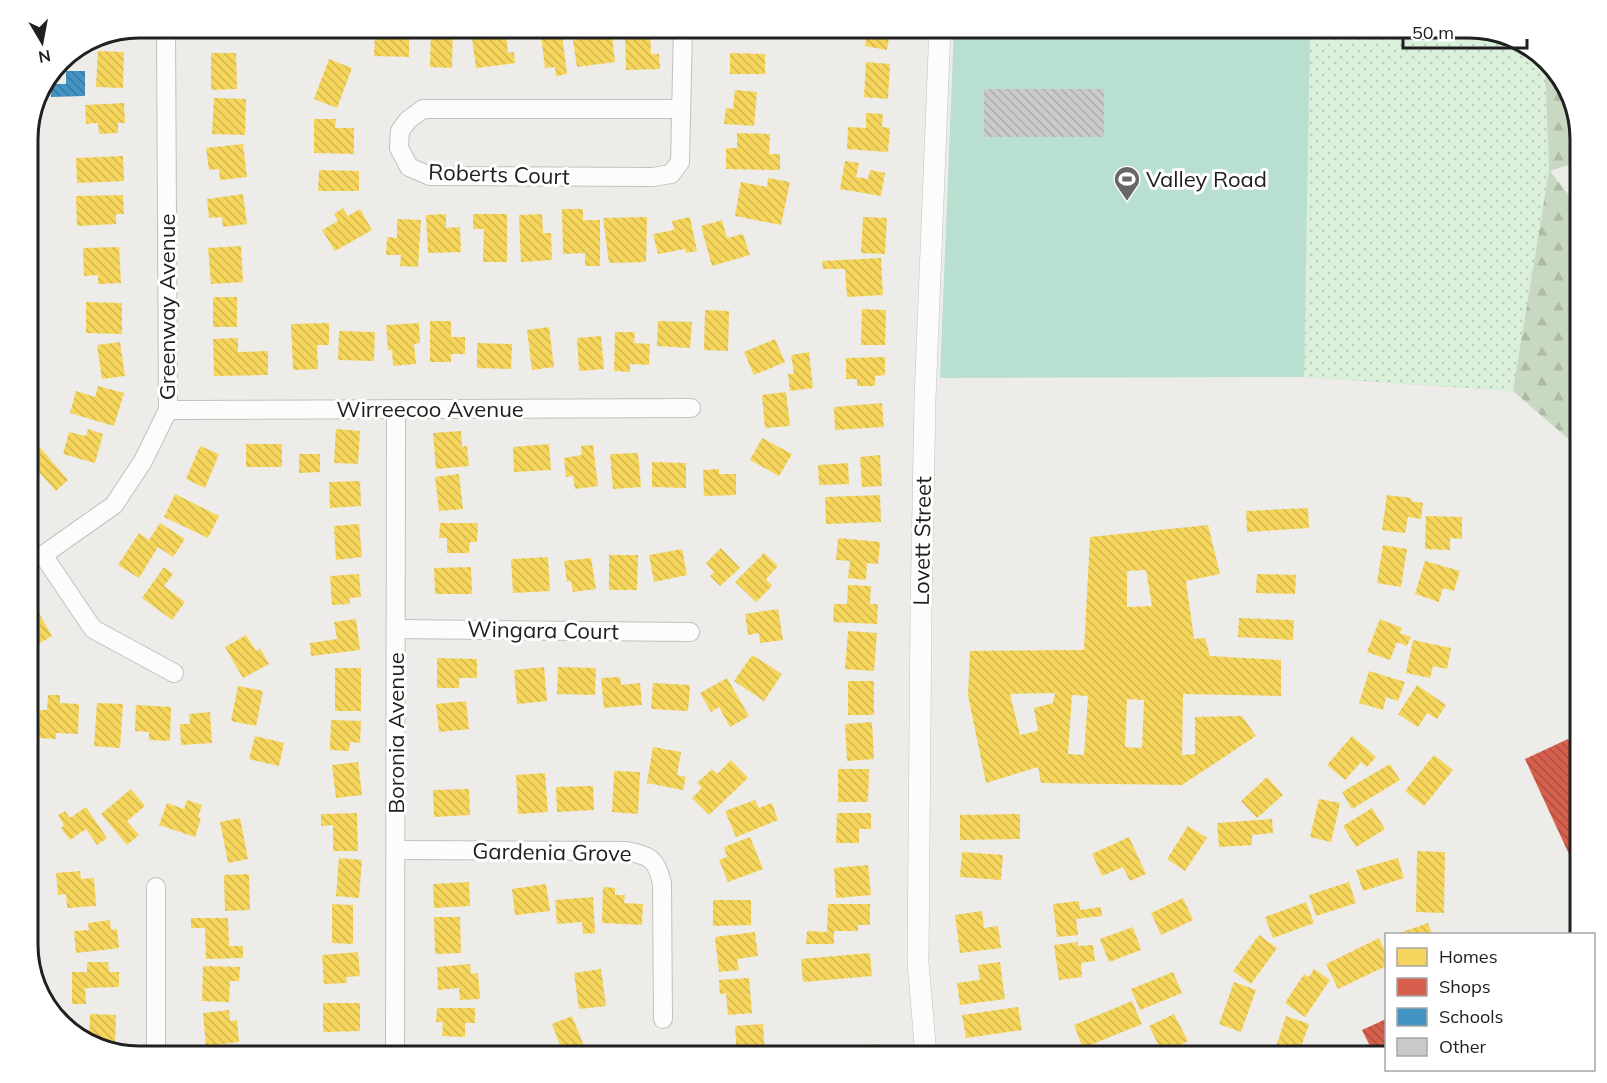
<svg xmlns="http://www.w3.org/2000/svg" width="1607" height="1083" font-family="Mulish,sans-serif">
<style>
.forest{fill:url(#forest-firs)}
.park{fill:url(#park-dots)}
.pitch{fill:#b9dfd1}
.homes{fill:url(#homes-back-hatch);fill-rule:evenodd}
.shops{fill:url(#shops-back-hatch)}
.schools{fill:url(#schools-back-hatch)}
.building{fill:url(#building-back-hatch)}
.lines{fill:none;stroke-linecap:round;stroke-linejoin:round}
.minor-casing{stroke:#c1c1bf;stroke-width:20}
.tertiary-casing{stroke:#c1c1bf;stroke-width:22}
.minor{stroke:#fcfcfc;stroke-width:18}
.tertiary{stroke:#fcfcfc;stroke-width:21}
.labels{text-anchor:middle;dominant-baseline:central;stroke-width:6;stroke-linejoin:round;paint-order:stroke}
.street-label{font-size:22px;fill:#202020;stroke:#fff}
.poi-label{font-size:22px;fill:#202020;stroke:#fff;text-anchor:start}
.rim{fill:none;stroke:#202020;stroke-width:3}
</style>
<defs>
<pattern id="forest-firs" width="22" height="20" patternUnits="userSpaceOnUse" patternTransform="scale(1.5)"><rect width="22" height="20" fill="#c9d9c1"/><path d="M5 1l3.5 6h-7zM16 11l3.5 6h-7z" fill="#acbaa6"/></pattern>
<pattern id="park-dots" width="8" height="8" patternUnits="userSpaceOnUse" patternTransform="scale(1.5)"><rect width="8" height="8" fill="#daf0db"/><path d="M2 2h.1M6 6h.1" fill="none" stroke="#bbcebc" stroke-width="1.8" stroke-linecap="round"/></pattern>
<pattern id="homes-back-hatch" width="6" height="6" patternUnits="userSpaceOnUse" patternTransform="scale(1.5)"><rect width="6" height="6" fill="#f6d55c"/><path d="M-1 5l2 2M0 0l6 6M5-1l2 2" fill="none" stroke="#d3b750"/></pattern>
<pattern id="shops-back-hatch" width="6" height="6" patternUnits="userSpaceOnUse" patternTransform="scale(1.5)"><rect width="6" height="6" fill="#d6604d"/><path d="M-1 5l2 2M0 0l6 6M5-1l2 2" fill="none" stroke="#ad4f40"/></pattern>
<pattern id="schools-back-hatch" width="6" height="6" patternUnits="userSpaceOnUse" patternTransform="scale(1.5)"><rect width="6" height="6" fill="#4393c3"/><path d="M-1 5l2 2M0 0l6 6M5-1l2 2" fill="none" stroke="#38789e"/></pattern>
<pattern id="building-back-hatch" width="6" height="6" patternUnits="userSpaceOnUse" patternTransform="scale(1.5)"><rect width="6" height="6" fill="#cccac8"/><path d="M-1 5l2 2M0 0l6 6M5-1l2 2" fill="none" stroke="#afadac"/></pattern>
</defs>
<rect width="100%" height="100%" fill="#edece9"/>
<path class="forest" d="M1310,27h159l62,19 37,43 12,49v23l-30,10 30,39v239l-67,-58 -209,-14z"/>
<path class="park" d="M1310,27h159l62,19 14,16 4,109 -36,220 -209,-14z"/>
<path class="pitch" d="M954,27h356l-6,350 -364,1z"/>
<g class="homes">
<rect x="209" y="27" width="24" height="9"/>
<path d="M323,27h30v1l-30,4z"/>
<path d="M431,27h22l-1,41 -22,-1z"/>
<path d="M540,27h21l6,47 -11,2 -1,-9 -10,1z"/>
<path d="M625,27h25l1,27h8l1,15 -34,1z"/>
<path d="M754,27h22v8l-22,-1z"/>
<path d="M868,27h23l-4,23 -22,-4z"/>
<path d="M124,30v5l-23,1v-2z"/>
<path d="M375,33h34v24l-35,-1z"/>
<path d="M506,34l2,19 6,-1 1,11 -39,5 -4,-30z"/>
<path d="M612,35l3,27 -38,5 -4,-27z"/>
<path d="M98,51l26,1 -1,36 -27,-1z"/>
<path d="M211,53h25l1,36 -26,1z"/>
<path d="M730,53l35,1v20h-35z"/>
<path d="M329,59l23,9 -15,40 -23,-9z"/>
<path d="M866,62l24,2 -2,35 -24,-2z"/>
<path d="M735,90l22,2 -3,34 -30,-2 2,-16 7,1z"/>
<path d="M214,98l32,1 -1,36 -33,-1z"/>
<path d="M124,103l1,20h-7v10l-19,1 -1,-11 -12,1 -1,-19z"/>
<path d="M866,113l17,1 -1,13 8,1 -2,24 -41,-3 1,-22 18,1z"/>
<path d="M314,119h22l-1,9h19v26l-40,-1z"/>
<path d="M737,133l33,1 -1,20h11v16l-54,-1v-21h11z"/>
<path d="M243,144l4,33 -27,3 -1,-11 -10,1 -3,-22z"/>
<path d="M123,156l1,25 -47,2 -1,-25z"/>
<path d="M845,161l14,2 -3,14 12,2 2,-9 15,3 -4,23 -41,-7z"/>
<path d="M319,170l40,1v20h-41z"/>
<path d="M768,178l22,4 -9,43 -46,-9 6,-34 26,5z"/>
<path d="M243,194l4,30 -24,3 -1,-10 -13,1 -2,-19z"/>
<path d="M123,195l1,19h-8v10l-39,2 -1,-30z"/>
<path d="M343,208l5,8 12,-7 12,21 -37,21 -13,-21 16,-9 -4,-7z"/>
<path d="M562,209h21v11h17v46h-15v-13l-22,1z"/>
<path d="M446,214v14l14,-1 1,25 -33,1 -2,-38z"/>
<path d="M473,214h34v48h-24l1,-33h-11z"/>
<path d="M542,214l1,19h8l1,27 -31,2 -2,-47z"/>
<path d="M647,217l-1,45 -37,1 -6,-45z"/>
<path d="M690,217l7,34 -11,2 -1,-4 -27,5 -5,-20 21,-4 -2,-9z"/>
<path d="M863,217l24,1 -2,36 -24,-1z"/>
<path d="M397,219l24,1 -3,47 -18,-1 1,-11h-15l1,-18 10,1z"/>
<path d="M722,220l5,18 16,-4 7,21 -38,11 -11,-40z"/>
<path d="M241,246l2,36 -32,2 -3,-36z"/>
<path d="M119,247l2,36 -23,1v-9l-14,1 -1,-28z"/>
<path d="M881,258l2,37 -36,2 -2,-28h-22l-1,-8z"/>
<rect x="213" y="297" width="24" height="30"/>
<path d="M86,302l36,1v31l-36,-1z"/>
<path d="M862,309l24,1 -1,35h-24z"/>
<path d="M705,310l24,1 -1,40 -24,-1z"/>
<path d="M430,321h21v16h14v17h-14v8h-21z"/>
<path d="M658,321l34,1 -2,26 -33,-2z"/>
<path d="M329,323v22h-12l1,24 -25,1 -2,-46z"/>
<path d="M419,323l1,20 -6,1 2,20 -23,2 -1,-16h-4l-2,-25z"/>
<path d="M549,327l5,40 -22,3 -5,-40z"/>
<path d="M339,331l36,1 -1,29 -36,-1z"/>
<path d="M615,332h20l-1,11 16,1 -1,21 -19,-1v8l-16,-1z"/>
<path d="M601,336l3,33 -25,2 -2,-33z"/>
<path d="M238,338v14l30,-1v24l-54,1 -1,-37z"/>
<path d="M775,339l10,23 -31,13 -10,-23z"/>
<path d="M120,342l5,34 -23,3 -5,-34z"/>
<path d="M477,343l35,1 -1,25 -34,-1z"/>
<path d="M809,352l4,36 -23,3 -2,-17h6l-3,-19z"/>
<path d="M885,357v18l-10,1v10h-18v-7h-11v-21z"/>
<path d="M98,386l26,7 -10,33 -44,-13 6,-22 19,6z"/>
<path d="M786,392l4,34 -25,2 -3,-33z"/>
<path d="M882,403l2,24 -49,3 -1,-23z"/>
<path d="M88,429l15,5 -8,29 -32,-9 6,-22 17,4z"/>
<path d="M336,429l24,2 -2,33 -24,-1z"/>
<path d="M461,431l1,16 5,-1 2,20 -33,3 -3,-36z"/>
<path d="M31,437l37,43 -12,11 -16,-18 -13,10v-20l2,-2 -2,-2v-19z"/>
<path d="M762,438l30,16 -13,22 -29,-16z"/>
<rect x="246" y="444" width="36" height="23"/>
<path d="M549,444l2,26 -37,2 -1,-25z"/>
<path d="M593,445l5,41 -23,3 -2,-13 -7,1 -2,-19 18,-3 -1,-9z"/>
<path d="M200,446l19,8 -14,34 -19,-9z"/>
<path d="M638,453l3,34 -28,2 -3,-35z"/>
<path d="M299,454h21v18l-21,1z"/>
<path d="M880,455l2,31 -20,1 -2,-30z"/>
<path d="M652,462l34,1v25l-34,-1z"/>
<path d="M848,463l1,21 -30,1 -1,-20z"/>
<path d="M719,469v5h17v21l-32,1 -1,-26z"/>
<path d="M459,474l4,35 -24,2 -4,-34z"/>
<path d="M360,481l1,25 -31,2 -1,-26z"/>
<path d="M175,494l44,22 -11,22 -44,-21z"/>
<path d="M880,495l1,27 -55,2 -1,-27z"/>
<path d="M1387,495l24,3v3l12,2 -2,16 -13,-2 -3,16 -23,-3z"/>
<path d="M1308,508l1,20 -62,4 -1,-21z"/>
<path d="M1426,516l36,1v22l-12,-1v12l-25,-1z"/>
<path d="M160,523l25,16 -12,18 -15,-10 -19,31 -21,-13 21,-32 10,7z"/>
<path d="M440,523h38l-1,19h-7l-1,11h-22v-15h-8z"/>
<path d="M359,524l3,33 -26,3 -2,-34z"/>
<path d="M1208,525l12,49 -34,7 8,58 11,-1 5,18 71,4v36l-98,-2 -1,61 13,-1v-37l47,-1 14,20 -74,49 -141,-2 -3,-16 -52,16 -18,-88 2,-44 114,-1 6,-113zM1146,570l6,36 -25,1v-36zM1055,693l-2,10 -19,5 4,23 -18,4 -10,-41zM1072,695l16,1 -4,59 -16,-1zM1127,699l17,1 -2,48 -17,-1z"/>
<path d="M838,538l42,4 -2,22 -11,-1 -1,17 -18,-2 2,-17 -14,-1z"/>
<path d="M1383,545l24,4 -6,38 -24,-4z"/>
<path d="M721,548l19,20 -20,18 -10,-10 4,-4 -8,-9z"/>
<path d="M682,549l5,26 -33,7 -5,-27z"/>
<path d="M764,553l14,13 -12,13 6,7 -16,16 -21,-20z"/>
<path d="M609,555h29l-1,35h-28z"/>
<path d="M548,557l2,34 -37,2 -2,-34z"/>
<path d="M591,558l5,31 -23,3 -2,-11 -4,1 -3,-21z"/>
<path d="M1425,561l35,10 -6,20 -11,-3 -4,14 -24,-8z"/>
<path d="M164,567l9,7 -9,12 21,16 -13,18 -30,-22z"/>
<path d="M471,567l1,27h-37l-1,-26z"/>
<path d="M359,574l2,23 -12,1 1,6 -18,1 -2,-29z"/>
<path d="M1257,574l39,1 -1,19 -39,-1z"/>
<path d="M848,585l23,1 -1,18h8l-1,20 -44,-2 1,-18h13z"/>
<path d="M33,603l19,33 -19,11 -6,-10v-31z"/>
<path d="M778,609l5,31 -23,3 -1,-10 -11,2 -3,-21z"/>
<path d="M1239,618l55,2 -1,20 -55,-3z"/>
<path d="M356,619l4,31 -49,6 -1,-13 27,-4 -3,-17z"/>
<path d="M1380,619l22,9 -2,5 11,4 -4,9 -10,-4 -7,18 -23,-8z"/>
<path d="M848,631l29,2 -3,38 -29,-2z"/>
<path d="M246,635l10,16 4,-3 9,16 -26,14 -18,-31z"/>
<path d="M1413,640l38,8 -4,21 -14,-3 -3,12 -24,-5z"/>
<path d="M752,655l30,19 -18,27 -30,-20z"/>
<path d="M437,658l40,1v19h-18v10h-22z"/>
<path d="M27,662l8,5 -8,11z"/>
<path d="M544,667l3,34 -30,3 -3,-34z"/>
<path d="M558,667l38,1 -1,27 -38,-1z"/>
<rect x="335" y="668" width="26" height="43"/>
<path d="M1369,671l36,11 -7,19 -12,-4 -3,13 -24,-7z"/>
<path d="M620,677l1,8 19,-2 2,22 -38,3 -3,-30z"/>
<path d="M727,678l22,38 -19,11 -11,-20 -8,5 -11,-19z"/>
<rect x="848" y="681" width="26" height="34"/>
<path d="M653,683l37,2 -2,26 -37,-2z"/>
<path d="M1417,685l29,20 -9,14 -10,-6 -9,14 -20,-13z"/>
<path d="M238,686l25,5 -7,35 -25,-5z"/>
<path d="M48,695h12v8l19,1 -1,30 -22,-1v6l-17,-1 1,-28h7z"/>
<path d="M466,701l3,28 -30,3 -3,-28z"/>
<path d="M97,703l26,1 -3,44 -26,-2z"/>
<path d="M136,705l35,2 -1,34 -21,-1v-8l-14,-1z"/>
<path d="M210,712l2,31 -31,2 -1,-21h10l-1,-10z"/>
<path d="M331,720l30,1 -1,22 -10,-1 -1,9 -19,-1z"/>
<path d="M872,722l2,37 -27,2 -2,-37z"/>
<path d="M255,736l29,7 -5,23 -30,-7z"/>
<path d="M1352,736l24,21 -9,10 -6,-5 -16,18 -18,-15z"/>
<path d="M653,747l28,5 -4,23 9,2 -3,13 -36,-7z"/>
<path d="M1434,755l19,15 -29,36 -19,-15z"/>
<path d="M731,760l17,18 -39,37 -17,-17 10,-10 -5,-5 15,-14 5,5z"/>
<path d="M358,762l4,33 -26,3 -4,-33z"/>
<path d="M1390,764l10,16 -48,29 -10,-17z"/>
<path d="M838,769h31l-1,33h-30z"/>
<path d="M614,771l26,1 -2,42 -26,-2z"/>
<path d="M545,773l3,39 -30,2 -2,-39z"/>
<path d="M1267,777l16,18 -26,23 -16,-17z"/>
<path d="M593,786l1,24 -37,2 -1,-25z"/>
<path d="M131,789l14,17 -18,15 12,14 -12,10 -26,-31z"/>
<path d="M469,789l1,26 -36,2 -1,-27z"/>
<path d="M1319,799l21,4 -9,39 -21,-5z"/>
<path d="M187,800l15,5 -4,12 3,1 -6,19 -36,-12 8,-22 17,6z"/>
<path d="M755,800l4,8 13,-5 6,17 -42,17 -11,-26z"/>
<path d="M86,807l21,31 -10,7 -11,-16 -16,11 -9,-12 3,-3 -6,-10 7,-4 5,7z"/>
<path d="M1372,808l13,21 -29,18 -13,-21z"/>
<path d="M357,813l1,38h-25v-26l-12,1v-12z"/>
<path d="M837,813h34v16h-12v14h-23z"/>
<path d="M1020,814v25l-60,1v-25z"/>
<path d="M240,818l8,41 -20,4 -8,-41z"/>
<path d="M1272,819l1,14 -21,2v10l-33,2 -2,-24z"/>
<path d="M1188,826l19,12 -22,33 -18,-12z"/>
<path d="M750,837l13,32 -35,13 -9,-22 8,-3 -3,-10z"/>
<path d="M1129,837l17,37 -16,7 -7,-14 -21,9 -10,-22z"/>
<path d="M1417,851l28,1 -1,61 -28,-1z"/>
<path d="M962,852l41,3 -2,25 -41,-3z"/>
<path d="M339,858l23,2 -3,38 -23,-2z"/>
<path d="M1398,858l6,20 -41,13 -7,-21z"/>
<path d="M868,865l3,30 -35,3 -2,-30z"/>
<path d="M80,871l1,8 13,-1 2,28 -29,2 -1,-14 -8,1 -2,-22z"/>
<path d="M249,874l1,36 -25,1 -1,-36z"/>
<path d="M469,882l1,24 -36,2 -1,-24z"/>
<path d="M1349,882l7,21 -40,13 -7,-21z"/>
<path d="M546,884l4,27 -35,4 -3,-26z"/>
<path d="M603,887l12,1v7h10l-1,8 19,1 -1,21 -40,-2z"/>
<path d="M593,897l2,36 -12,1 -1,-12 -25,2 -2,-24z"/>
<path d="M1183,898l10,22 -32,15 -10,-22z"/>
<path d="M713,900h38v25l-38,1z"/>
<path d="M1079,901l1,9 21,-3 1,9 -26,3 2,16 -21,2 -4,-33z"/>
<path d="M1306,902l8,21 -41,15 -8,-21z"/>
<path d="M332,904l21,1v39l-21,-1z"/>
<path d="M828,904h42v21h-12v6h-24v13h-28l1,-13 20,1z"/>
<path d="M982,911l2,17 14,-2 3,22 -41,5 -5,-38z"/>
<path d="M434,917h26l1,36 -26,1z"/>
<path d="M191,918h37l1,28h14v12l-37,1 -1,-31h-14z"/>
<path d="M110,920l1,10 6,-1 2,19 -43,5 -2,-22 15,-1 -1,-7z"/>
<path d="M1428,923l4,11h-36z"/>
<path d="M1133,927l8,23 -32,12 -9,-23z"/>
<path d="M755,932l3,24 -21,3 2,11 -20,2 -4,-35z"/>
<path d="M1259,935l18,13 -26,36 -18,-13z"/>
<path d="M1379,938l7,15v13l-48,23 -12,-25z"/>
<path d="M1078,942v4l15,-1 2,16 -14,2 1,14 -23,3 -5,-35z"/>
<path d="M358,952l2,24 -14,1 1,6 -23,1 -2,-29z"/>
<path d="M870,953l2,23 -69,6 -2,-23z"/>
<path d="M87,962h21l1,10h10v15l-34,1 1,16h-14v-32h15z"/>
<path d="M1000,962l5,37 -45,6 -3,-22 23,-3 -2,-15z"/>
<path d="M470,964l1,10 7,-1 2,26 -20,1 -1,-12 -21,2 -1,-23z"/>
<path d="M203,966l37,1 -1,14h-9l-1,21 -27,-1z"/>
<path d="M601,969l5,37 -27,3 -5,-36z"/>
<path d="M1314,969l16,11 -25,37 -20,-14 19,-29 5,3z"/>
<path d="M1173,972l9,21 -42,17 -9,-21z"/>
<path d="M749,978l3,35 -24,2 -2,-22 -6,1 -1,-14z"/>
<path d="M1234,982l22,8 -15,42 -22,-8z"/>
<path d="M1132,1001l10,23 -59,24 -9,-23z"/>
<path d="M323,1003h37v28l-37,1z"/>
<path d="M1018,1007l4,23 -56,8 -4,-23z"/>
<path d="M437,1008h38v15h-10v14l-23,-1 1,-14h-7z"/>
<path d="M229,1010l1,11 7,-1 2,22 -33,4 -3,-33z"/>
<path d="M90,1014l26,1 -1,34 -26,-8z"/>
<path d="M1174,1014l14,27 -25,13 -14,-28z"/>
<path d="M572,1016l14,35 -13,5h-19l-3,-7 9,-4 -8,-21z"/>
<path d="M1286,1016l23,8 -11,32h-25z"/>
<path d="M763,1024l2,32h-28l-2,-30z"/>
<path d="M877,1044l2,12h-24l-1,-9z"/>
<path d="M357,1049v7h-42v-5z"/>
<path d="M435,1053l25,1v2h-25z"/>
</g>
<g class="shops">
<path d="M1568,739l12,26v113l-55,-119z"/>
<path d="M1386,1019v37h-11l-13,-26z"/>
</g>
<path class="schools" d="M66,71h19v25l-34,1 -1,-13h16z"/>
<rect class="building" x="984" y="89" width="120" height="48"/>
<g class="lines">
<g class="minor-casing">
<g id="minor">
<path d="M681,109h-258l-15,11 -8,11 -1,17 10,19 21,9 223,1 18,-3 9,-12 3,-135"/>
<path d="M168,410l523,-2"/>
<path d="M43,555l50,74 81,44"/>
<path d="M27,561l16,-6 71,-50 29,-44 25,-51 -2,-383"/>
<path d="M396,629l294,3"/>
<path d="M396,850l230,1c24,5 30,7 36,32l1,136"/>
<path d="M156,887v169"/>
<path d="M395,1056l1,-647"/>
</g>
</g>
<g class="tertiary-casing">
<path id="tertiary" d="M926,1056l-8,-94 3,-352 4,-211 15,-372"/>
</g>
<use href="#minor" class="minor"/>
<use href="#tertiary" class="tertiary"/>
</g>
<defs>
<g id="stadium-pin" transform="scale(1.35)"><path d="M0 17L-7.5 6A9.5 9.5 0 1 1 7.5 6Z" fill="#686766" stroke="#fff"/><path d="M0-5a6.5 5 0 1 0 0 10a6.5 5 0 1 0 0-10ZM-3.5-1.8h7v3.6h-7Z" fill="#fff"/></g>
</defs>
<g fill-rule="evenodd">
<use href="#stadium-pin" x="1127" y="179"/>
</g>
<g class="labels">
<g class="street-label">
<text transform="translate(499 174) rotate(2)">Roberts Court</text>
<text transform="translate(167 307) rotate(-90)">Greenway Avenue</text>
<text x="430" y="409">Wirreecoo Avenue</text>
<text transform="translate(922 541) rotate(-89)">Lovett Street</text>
<text transform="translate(543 630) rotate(1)">Wingara Court</text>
<text transform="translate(396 733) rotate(-90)">Boronia Avenue</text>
<text transform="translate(552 852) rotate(1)">Gardenia Grove</text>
</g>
<g class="poi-label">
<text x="1146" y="179">Valley Road</text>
</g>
</g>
<path d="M0 0H1607V1083H0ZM139 38H1469A101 101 0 0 1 1570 139V945A101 101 0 0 1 1469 1046H139A101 101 0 0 1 38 945V139A101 101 0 0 1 139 38Z" fill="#fff" fill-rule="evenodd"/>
<path class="rim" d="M139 38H1469A101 101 0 0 1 1570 139V945A101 101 0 0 1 1469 1046H139A101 101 0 0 1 38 945V139A101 101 0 0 1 139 38Z"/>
<rect x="1385" y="933" width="210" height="138" fill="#ffffff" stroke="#a6a6a6" stroke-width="1.5"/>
<rect x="1397" y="948" width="30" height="18" fill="#f6d55c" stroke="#a6a6a6" stroke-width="1.5"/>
<text x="1439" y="963" font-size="18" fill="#202020">Homes</text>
<rect x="1397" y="978" width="30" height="18" fill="#d6604d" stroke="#a6a6a6" stroke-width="1.5"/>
<text x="1439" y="993" font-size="18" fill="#202020">Shops</text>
<rect x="1397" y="1008" width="30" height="18" fill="#4393c3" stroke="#a6a6a6" stroke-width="1.5"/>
<text x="1439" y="1023" font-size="18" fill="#202020">Schools</text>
<rect x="1397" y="1038" width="30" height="18" fill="#cccac8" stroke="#a6a6a6" stroke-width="1.5"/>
<text x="1439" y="1053" font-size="18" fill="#202020">Other</text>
<g transform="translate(42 42) rotate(170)" stroke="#ffffff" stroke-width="4.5" paint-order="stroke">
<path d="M0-4.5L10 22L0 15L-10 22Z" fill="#202020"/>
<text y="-9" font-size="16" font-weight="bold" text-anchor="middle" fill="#202020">N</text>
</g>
<path d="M1403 39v9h124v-9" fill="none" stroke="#202020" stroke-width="3"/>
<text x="1412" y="39" font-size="18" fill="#202020" stroke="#ffffff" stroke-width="4.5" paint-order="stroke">50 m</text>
</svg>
